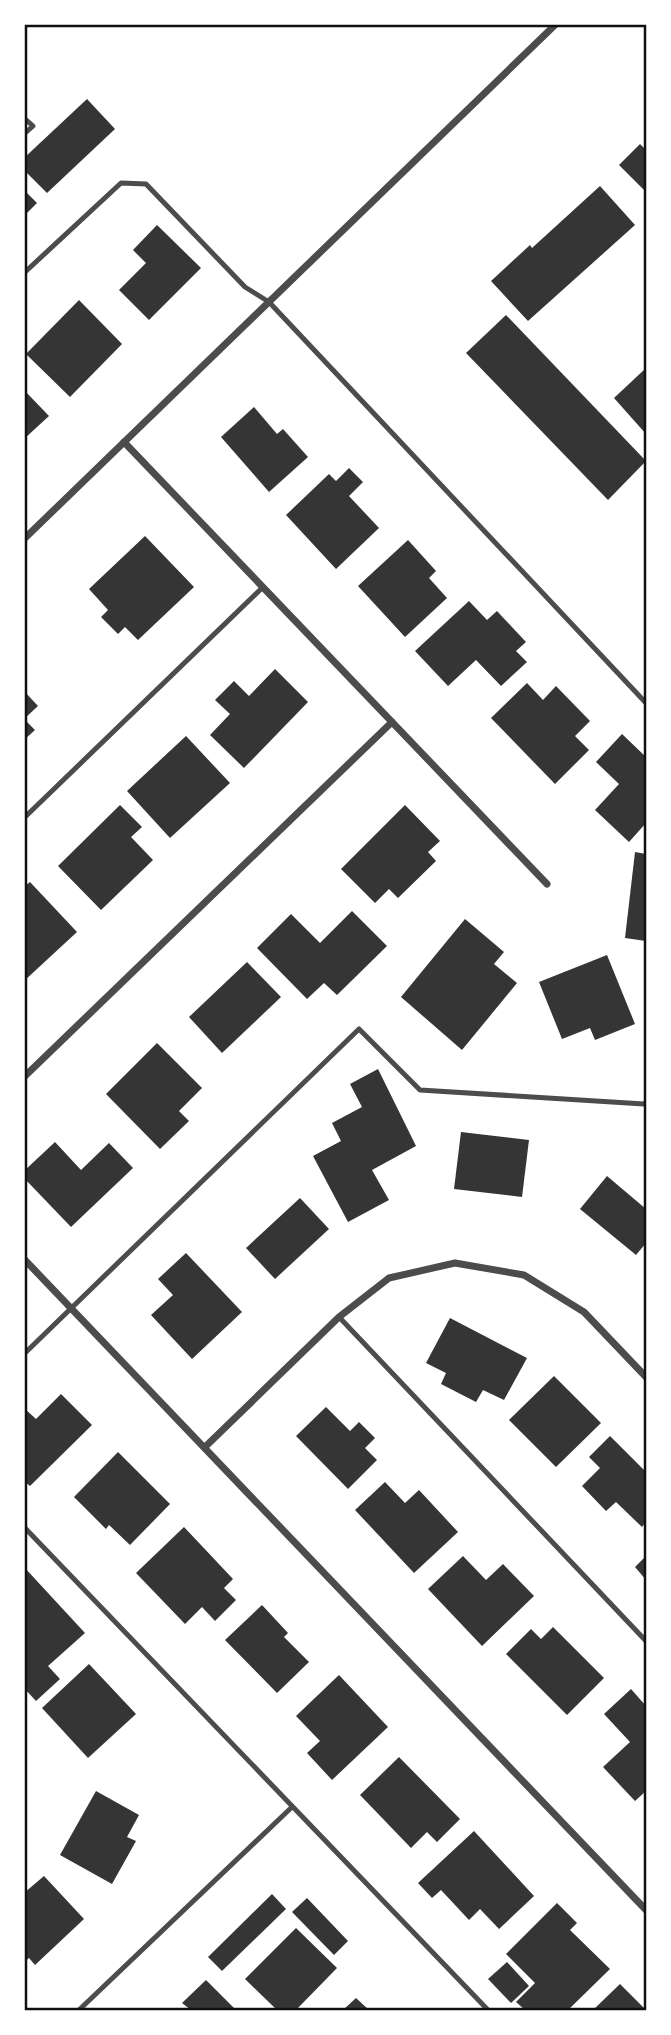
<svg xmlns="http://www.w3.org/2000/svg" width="671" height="2035" font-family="Barlow,sans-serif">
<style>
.building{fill:#353535}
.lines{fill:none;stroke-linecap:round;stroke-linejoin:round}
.service{stroke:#4c4c4c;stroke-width:5}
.minor{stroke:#4c4c4c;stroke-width:7}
.neatline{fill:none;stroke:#111;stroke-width:2.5}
</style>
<rect width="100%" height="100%" fill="#fff"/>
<g class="building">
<path d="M87,99l28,30 -68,64 -23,-23v-12z"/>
<path d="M640,144l6,6v42l-27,-27z"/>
<path d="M600,186l35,39 -107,96 -37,-40 39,-36 2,3z"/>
<path d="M24,190l13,13 -13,13z"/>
<path d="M157,225l44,43 -52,52 -30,-30 27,-27 -13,-13z"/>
<path d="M79,300l43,44 -52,53 -44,-43z"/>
<path d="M506,315l140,146 -38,39 -142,-147z"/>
<path d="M646,368v66l-32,-36z"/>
<path d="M24,390l25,26 -25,23z"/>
<path d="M254,407l23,27 6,-5 25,28 -39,35 -48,-55z"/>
<path d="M349,468l14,14 -14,14 30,32 -43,41 -50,-54 43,-41 7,7z"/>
<path d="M145,536l49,51 -56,53 -13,-13 -7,7 -17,-17 7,-7 -19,-21z"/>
<path d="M408,540l28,31 -7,7 18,20 -42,39 -47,-51z"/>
<path d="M469,601l18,19 10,-9 29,31 -10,9 11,11 -26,24 -25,-26 -28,26 -33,-35z"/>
<path d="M275,669l33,33 -64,66 -34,-33 20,-21 -15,-14 19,-19 15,15z"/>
<path d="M527,683l16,17 13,-14 34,35 -15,15 14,14 -34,34 -64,-66z"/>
<path d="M24,691l14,15 -14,13z"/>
<path d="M24,719l11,11 -11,10z"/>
<path d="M622,734l24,23v66l-17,19 -34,-32 24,-26 -23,-22z"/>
<path d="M186,736l44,47 -60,55 -43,-47z"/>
<path d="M120,805l22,22 -11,10 22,23 -52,50 -43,-44z"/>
<path d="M405,805l35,36 -12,11 8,9 -38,37 -9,-9 -14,14 -34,-34z"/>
<path d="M635,852l11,2v87l-21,-3z"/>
<path d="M30,882l47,50 -53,49v-94z"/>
<path d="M352,911l35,35 -50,49 -13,-12 -17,16 -50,-51 34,-34 29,29z"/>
<path d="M465,919l39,33 -10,12 23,19 -55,67 -61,-53z"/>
<path d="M607,955l28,69 -40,16 -5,-12 -28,11 -23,-57z"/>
<path d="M247,962l34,35 -59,56 -33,-36z"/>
<path d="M157,1043l45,45 -23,23 10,10 -29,28 -54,-55z"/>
<path d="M378,1069l38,77 -44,24 17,30 -41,22 -35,-66 28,-15 -9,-18 30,-16 -12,-23z"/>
<path d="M461,1132l68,8 -7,57 -68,-8z"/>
<path d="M55,1142l26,28 28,-27 24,25 -62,59 -47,-49v-7z"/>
<path d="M607,1176l39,33v34l-10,12 -56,-46z"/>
<path d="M300,1198l29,31 -54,50 -29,-31z"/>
<path d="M186,1253l56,59 -50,47 -41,-44 22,-20 -15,-16z"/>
<path d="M450,1318l77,40 -23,42 -21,-10 -7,12 -35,-18 5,-11 -20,-10z"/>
<path d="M554,1376l47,47 -45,44 -47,-47z"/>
<path d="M61,1394l31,31 -62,61 -6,-5v-73l12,11z"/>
<path d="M326,1407l24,24 9,-9 16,16 -10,10 12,12 -29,29 -52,-53z"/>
<path d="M610,1436l36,36v50l-4,5 -26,-25 -10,9 -24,-25 18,-18 -11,-11z"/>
<path d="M118,1452l52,52 -40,41 -21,-20 -3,4 -32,-32z"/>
<path d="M385,1482l20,21 14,-13 39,42 -44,41 -59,-63z"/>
<path d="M184,1527l49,52 -9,9 12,12 -21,21 -13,-14 -17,17 -49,-51z"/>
<path d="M463,1556l23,24 17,-16 31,32 -52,50 -54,-57z"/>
<path d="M646,1556v24l-11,-13z"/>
<path d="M24,1567l61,66 -37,33 12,13 -24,22 -12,-13z"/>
<path d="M262,1605l26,28 -4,4 25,25 -32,31 -52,-53z"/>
<path d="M553,1627l51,51 -37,37 -61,-61 25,-25 10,10z"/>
<path d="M89,1664l47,50 -48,44 -46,-50z"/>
<path d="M339,1675l49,52 -56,53 -25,-27 13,-12 -24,-25z"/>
<path d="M631,1689l15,17v85l-11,10 -32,-34 27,-25 -26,-28z"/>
<path d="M399,1757l61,62 -23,23 -10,-10 -16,16 -51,-53z"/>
<path d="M96,1791l43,24 -12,22 9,4 -24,43 -52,-29z"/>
<path d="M474,1831l60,65 -35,33 -19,-20 -11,11 -28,-30 -9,8 -14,-15z"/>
<path d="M44,1876l40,43 -49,46 -6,-7 -5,4v-69z"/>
<path d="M272,1894l14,15 -64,62 -14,-14z"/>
<path d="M307,1898l41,43 -14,14 -42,-43z"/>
<path d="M557,1903l20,20 -7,7 40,39 -42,41h-43l-9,-8 19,-19 -29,-29z"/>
<path d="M296,1928l41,40 -41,42h-19l-32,-31z"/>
<path d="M507,1962l22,24 -18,17 -23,-24z"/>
<path d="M206,1980l30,30h-45l-9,-7z"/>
<path d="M620,1984l26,26h-53z"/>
<path d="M356,1998l13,12h-26z"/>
</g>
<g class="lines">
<g class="service">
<path d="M24,118l9,8 -9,8"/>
<path d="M24,273l97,-90 25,1 99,103 24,15 377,401"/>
<path d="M24,818l239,-231"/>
<path d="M339,1317l307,324"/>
<path d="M24,1354l335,-325 61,61 224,14 2,-2"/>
<path d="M24,1527l464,483"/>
<path d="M79,2010l213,-203"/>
</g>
<g class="minor">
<path d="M124,442l423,442"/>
<path d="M24,539l532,-515"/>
<path d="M24,1077l368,-355"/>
<path d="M24,1259l622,651"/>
<path d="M205,1447l134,-130 50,-39 66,-15 69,12 60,37 62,65"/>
</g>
</g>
<rect width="671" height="2035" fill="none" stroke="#ffffff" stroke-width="52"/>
<rect x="26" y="26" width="619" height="1983" class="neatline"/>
</svg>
